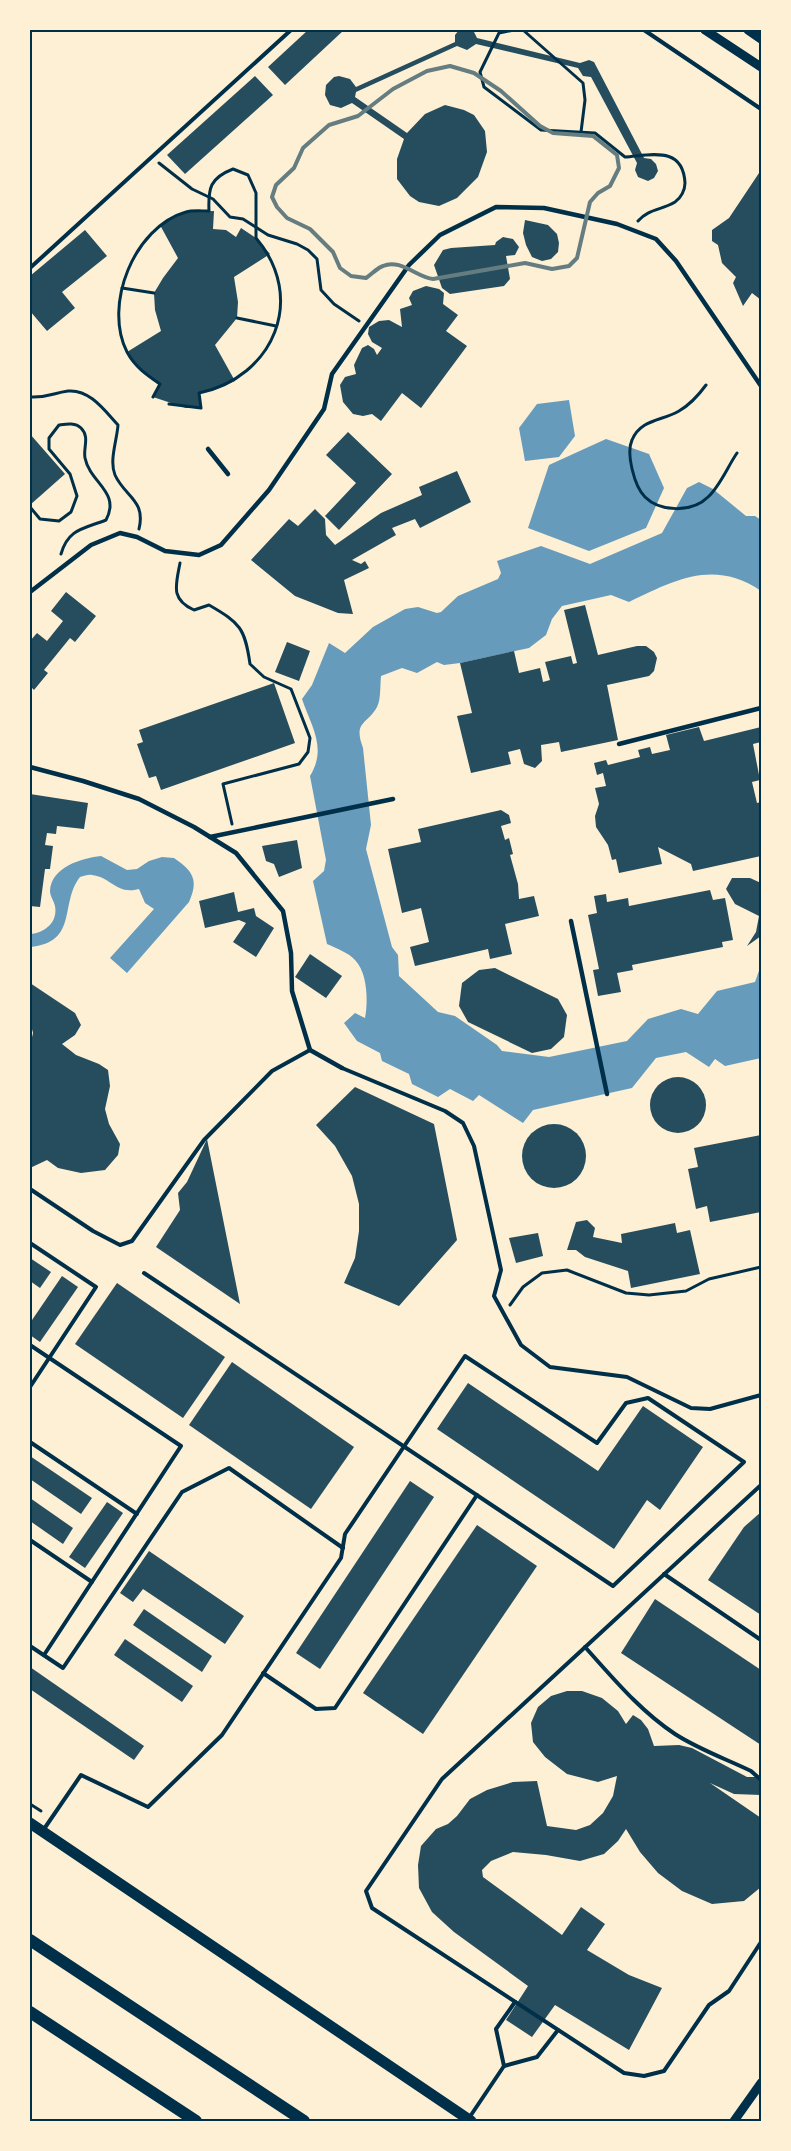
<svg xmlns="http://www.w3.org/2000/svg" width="791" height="2151" font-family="Helvetica,sans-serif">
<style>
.water{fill:#669bbc}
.building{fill:#264d5e}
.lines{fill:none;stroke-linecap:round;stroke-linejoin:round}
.path{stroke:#003049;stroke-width:3}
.service{stroke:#003049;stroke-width:4}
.pedestrian{stroke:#003049;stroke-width:4.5}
.tertiary{stroke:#003049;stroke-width:9}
.primary{stroke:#003049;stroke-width:11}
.trunk{stroke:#003049;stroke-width:12}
.rail{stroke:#657d81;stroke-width:4}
.neatline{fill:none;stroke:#003049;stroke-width:2}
</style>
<rect width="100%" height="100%" fill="#fdf0d5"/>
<g class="water">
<path d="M569,400l6,36 -16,21 -34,4 -6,-33 18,-24z"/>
<path d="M606,439l43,15 15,34 -18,40 -57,23 -61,-23 21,-63z"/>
<path d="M699,482l14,7 33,27h9l6,4v71c-47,-32 -86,-11 -132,11l-18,-7 -49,11 -10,13 -6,16 -17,13 -69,15 -16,2 -7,-3 -20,11 -15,-5 -21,8c-1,9 0,24 -4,31 -10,18 -24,14 -14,41l8,77 -5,24 26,98 6,8 1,21 39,36 17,4 42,29 5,6 47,6 78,-16 21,-22 33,-10 17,5 19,-23 38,-9 6,-17v93l-36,8 -10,-7 -6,8 -23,-15 -30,6 -24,30 -99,22 -10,13 -44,-28 -6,6 -23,-12 -12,8 -26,-13 -3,-10 -27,-13 -2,-8 -23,-12 -13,-18 11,-10 10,5c3,-15 3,-45 -10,-58 -6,-7 -19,-12 -28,-16l-14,-63 11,-10 2,-11 -16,-84c17,-28 2,-48 -8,-77l10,-14 17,-42 16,10 28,-26 32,-18 13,-2 19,6 4,-1 17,-16 40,-17 3,-6 -4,-12 44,-15 49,18 72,-31 25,-45z"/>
<path d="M101,856l26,14 10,-1 12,-8 13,-4 12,1c19,13 25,22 15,44l-62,71 -17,-15 44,-49 -9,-6 -6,-14c-23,6 -28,-12 -47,-14 -3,-1 -8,1 -12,2 -21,27 -1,65 -50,70v-13c15,-1 28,-12 25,-28 -1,-5 -5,-10 -5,-15 1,-24 32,-33 51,-35z"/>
</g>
<g class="building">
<path d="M308,30h36l-59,55 -17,-18z"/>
<path d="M459,30h14l4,8 103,25 9,-3 5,2 50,96 7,1 5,5 2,7 -4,7 -6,3 -10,-4 -3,-7 2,-7 -46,-86 -8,-1 -5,-8 -102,-24 -9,6 -10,-4 -101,46 -1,5 52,36 18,-19 20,-9 19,5 10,5 11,16 2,21 -9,25 -21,21 -18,8 -20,-4 -9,-6 -13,-17v-20l7,-20 -52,-36 -11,5 -11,-3 -5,-10 1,-10 8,-8 5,-1 11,3 6,8 99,-45v-7z"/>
<path d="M255,76l18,19 -88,79 -18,-19z"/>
<path d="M761,170v130l-9,-7 -9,13 -10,-23 3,-6 -14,-14 -4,-18 -6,-4v-11l17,-12z"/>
<path d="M214,211l-1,18 13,1 10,7 5,-9 15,10 14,16 -36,23 4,25 -1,16 -22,27 20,36 -18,8 -18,4 2,15h-15l-33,-11 7,-13 -20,-14 -13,-18 34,-21 -6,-21 -1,-17 9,-15 15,-20 -18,-33 26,-13z"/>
<path d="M525,220l23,5 9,9 2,9 -1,9 -7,7 -9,2 -10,-4 -6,-12 -3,-12z"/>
<path d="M85,230l22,26 -45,36 13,16 -28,23 -17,-20v-35z"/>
<path d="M503,237l10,2 6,8 -4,8 -9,1 4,23 -6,7 -54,8 -8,-6 -8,-23 9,-15 8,-2 44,-3 1,-3z"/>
<path d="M426,286l13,3 5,4 -1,11 15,11 -12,16 21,15 -46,62 -19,-15 -21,28 -9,-7 -9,2 -10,-2 -10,-12 -3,-17 5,-8 11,-3 -2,-9 8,-17 6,-3 6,4 3,6 5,-7 -10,-6 -4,-8 1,-7 10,-6 10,-1 13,7 -2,-18 12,-4 -3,-7 4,-7z"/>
<path d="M348,432l44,42 -53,56 -14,-14 31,-33 -30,-28z"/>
<path d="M30,434l35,40 -35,31z"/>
<path d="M457,471l14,31 -51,26 -5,-9 -23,9 4,7 -44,25 9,4 4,-3 4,7 -25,12 9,34 -15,-1 -43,-17 -44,-36 38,-41 9,7 17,-17 10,10 1,16 9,10 46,-32 41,-18 -3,-8z"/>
<path d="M66,592l30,24 -21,26 -5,-4 -26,32 4,3 -14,17 -2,-2 -2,2v-49l7,-8 10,8 16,-20 -12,-10z"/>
<path d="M585,605l13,50 39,-9h9l8,6 3,6 -3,13 -5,5 -42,9 11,55 -57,12 -2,-10 -18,3 1,16 -7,7 -11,-4 -4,-15 -12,3 3,12 -40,9 -14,-57 15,-3 -12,-50 54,-12 5,22 21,-5 3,14 7,-2 -5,-18 26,-6 2,8 4,-1 -13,-53z"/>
<path d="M287,642l23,9 -11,30 -24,-9z"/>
<path d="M274,683l21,60 -134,47 -5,-14 -7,2 -12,-34 6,-2 -4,-12z"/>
<path d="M699,727l5,14 57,-14v15l-8,2 7,36 -8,2 5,21 4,-1v54l-68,15 -2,-7 -33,-17 4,17 -43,9 -3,-14 -4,1 -4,-15 -12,-18 -1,-11 4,-12 -4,-16 11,-2 -3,-13 -6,2 -3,-12 12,-3 2,5 32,-8 -2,-7 12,-3 2,7 18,-4 -4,-15z"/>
<path d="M30,794l58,9 -4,26 -27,-3 -1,8 -9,-1 -2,12 8,1 -3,23h-5l-5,38 -10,-1z"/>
<path d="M501,810l8,5 2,8 -10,3 4,14 4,-2 4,16 -3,1 8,29 1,15 15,-3 5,20 -34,8 7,30 -22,5 -2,-10 -73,17 -5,-19 19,-5 -8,-34 -19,5 -14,-64 33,-7 -3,-13z"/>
<path d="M297,840l5,28 -23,9 -5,-13 -8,-3 -4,-15z"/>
<path d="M732,878h18l11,5v53l-14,10 9,-14 3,-16 -24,-12 -9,-15z"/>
<path d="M710,890l3,10 12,-2 8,42 -11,2 1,5 -91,18 1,5 -16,3 4,19 -23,4 -5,-26 6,-1 -11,-54 9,-2 -3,-17 12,-2 1,8 21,-4 1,8z"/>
<path d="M234,892l4,20 16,-4 2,8 18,12 -18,29 -23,-15 13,-19 -7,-3 -34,8 -6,-27z"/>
<path d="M310,954l32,22 -16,22 -31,-21z"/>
<path d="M495,968l63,31 9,16 -3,22 -13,12 -19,4 -64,-31 -9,-16 3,-23 17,-13z"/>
<path d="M30,983l45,30 6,12 -6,10 -13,9 14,11 23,9 9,6 2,16 -5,23 4,15 11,20 -2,11 -13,15 -24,3 -23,-5 -11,-8 -17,8v-122l3,-13 -3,-12z"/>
<circle cx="678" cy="1105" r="28"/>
<path d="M355,1087l79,37 23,116 -58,66 -55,-23 11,-25 4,-27v-27l-7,-28 -17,-30 -19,-21z"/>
<circle cx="554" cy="1156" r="32"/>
<path d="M761,1135v77l-51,10 -3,-16 -11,3 -8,-40 10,-2 -4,-19z"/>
<path d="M207,1139l33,165 -84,-57 24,-37 -2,-17 9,-11z"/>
<path d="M587,1220l8,8 -2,9 29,6 -1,-9 54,-11 2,10 13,-3 10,44 -69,14 -3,-17 -43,-14 -9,-7h-9l9,-28z"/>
<path d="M538,1233l5,23 -27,7 -7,-25z"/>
<path d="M30,1258l21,14 -11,16 -10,-7z"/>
<path d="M62,1276l16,11 -38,55 -10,-7v-12z"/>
<path d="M117,1283l108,74 -42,61 -108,-74z"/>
<path d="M232,1362l122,85 -43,62 -122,-84z"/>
<path d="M468,1383l130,88 45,-65 60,41 -43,63 -13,-10 -33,49 -177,-120z"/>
<path d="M30,1456l62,42 -11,16 -51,-35z"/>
<path d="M410,1481l24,16 -114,172 -24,-16z"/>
<path d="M30,1498l43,30 -10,16 -33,-23z"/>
<path d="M107,1502l16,11 -38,55 -16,-11z"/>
<path d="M761,1512v103l-53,-35 36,-53z"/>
<path d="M477,1525l60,41 -114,168 -60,-41z"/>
<path d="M149,1551l95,65 -19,28 -82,-55 -10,13 -13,-9z"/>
<path d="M655,1599l106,71v75l-140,-92z"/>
<path d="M144,1609l68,47 -10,16 -69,-47z"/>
<path d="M125,1639l68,47 -11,16 -68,-47z"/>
<path d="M30,1667l114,79 -10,14 -104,-71z"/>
<path d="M567,1691h15l20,7 16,13 8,13 7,-9 8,5 7,9 6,17 25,-1 13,3 55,29h14v18l-27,-1 -24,-11 51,35v69l-17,14 -32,3 -30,-13 -24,-18 -18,-21 -14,-23 -8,12 -14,13 -24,7 -34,-6 -33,-3 -22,9 -9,9 1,7 79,58 19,-28 24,17 -18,26 42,25 33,13 -33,62 -74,-45 -23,32 -26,-17 22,-34 -74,-54 -22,-20 -13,-24 -1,-23 3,-19 15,-17 12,-5 9,-8 13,-17 17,-9 26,-8 24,-1 10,45 29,4 14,-5 13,-12 10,-17 4,-20 -19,6 -31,-8 -22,-17 -12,-15 -2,-19 7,-16 13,-11z"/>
</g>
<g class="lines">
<g class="path">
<path d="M514,30l-15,3 -19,39 4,15 57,43 54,3 30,24c27,-2 58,-11 60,26 0,7 -4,15 -10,19 -13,8 -27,7 -37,19"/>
<path d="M523,30l60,53 2,17 -4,32"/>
<path d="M159,163l33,26 21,10 17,18 13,2 25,16 29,9 11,6 9,9 4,31 13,14 25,17"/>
<path d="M122,288l32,5"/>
<path d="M237,318l39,8"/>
<path d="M706,385c-8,11 -15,19 -27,26 -17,10 -38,8 -47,29 -6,13 2,46 13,57 15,15 47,16 63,0 12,-11 20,-31 29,-44"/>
<path d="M30,397c18,1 23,-4 38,-6 22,-2 37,20 50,34 -1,15 -9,36 -3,50 10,22 31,25 24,54"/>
<path d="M153,397l7,-13c-13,-9 -25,-17 -33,-32 -24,-47 7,-125 59,-140 6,-2 15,-1 23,-1 -1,-23 1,-33 24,-42l15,6 8,18v45c51,60 18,139 -57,155l2,15 -32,-4"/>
<path d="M30,507l10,12 19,2 12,-9 6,-16 -7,-22 -21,-25v-11l10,-13c7,-1 16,-3 22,3 9,9 2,20 4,30 5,25 36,34 21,62 -23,9 -38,9 -45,34"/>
<path d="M180,563c-4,22 -10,36 14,47l15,-5c31,18 36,23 41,59l14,13 27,12 19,49 -2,14 -9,12 -76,20 9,40"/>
<path d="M510,1305l13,-18 19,-14 25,-3 59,23 23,2 37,-4 23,-12 52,-12"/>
<path d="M30,1804l11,7"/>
</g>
<g class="service">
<path d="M644,30l117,79"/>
<path d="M30,268l261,-238"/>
<path d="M342,1068l103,43 18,12 11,23 27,124 -7,26 27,49 29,22 77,10 64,31 19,1 51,-14"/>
<path d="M30,1189l63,42 27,14 12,-4 72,-101 68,-69 38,-21"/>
<path d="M30,1243l66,44 -66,100"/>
<path d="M30,1345l151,101 -137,209"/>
<path d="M30,1442l107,72"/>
<path d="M761,1485l-319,294 -76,112 6,17 252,165 20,3 20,-5 45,-66 20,-14 32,-49"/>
<path d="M30,1540l62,42"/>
<path d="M664,1574l97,66"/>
<path d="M30,1646l33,22 119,-176 47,-24 114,80"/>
<path d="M585,1647c28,31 55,64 90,87 23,15 51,25 76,37l10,9"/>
<path d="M263,1673l53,36 19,-1 142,-213"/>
<path d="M44,1829l37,-54 67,32 74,-72 119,-177 4,-24 120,-178 132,87 29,-40 22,-5 96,64 -131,124 -469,-313"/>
<path d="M515,2002l-19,27 8,37 33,-9 21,-27"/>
<path d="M469,2118l35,-52"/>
</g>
<g class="pedestrian">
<path d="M208,449l20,25"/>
<path d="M30,592l61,-47 29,-12 17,4 28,14 34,4 22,-10 48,-55 55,-81 8,-35 77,-109 31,-30 56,-28 48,1 73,16 39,15 20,22 85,125"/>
<path d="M619,744l142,-36"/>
<path d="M30,767l53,14 56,18 55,28 42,26 47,58 8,42 1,38 18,59 32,18"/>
<path d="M210,837l183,-38"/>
<path d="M571,921l36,173"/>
</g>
<g class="tertiary">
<path d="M705,30l56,37"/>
<path d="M748,30l13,9"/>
<path d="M734,2121l27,-38"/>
</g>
<path class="primary" d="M30,1823l441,298"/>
<g class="trunk">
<path d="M30,1940l274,181"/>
<path d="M30,2012l166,109"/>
</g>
<path class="rail" d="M450,66l24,7 27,18 39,35 13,7 40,3 24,19 2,13 -9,18 -12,7 -8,9 -13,56 -8,8 -17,3 -27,-6 -92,16c-15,-1 -33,-21 -50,-13 -6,2 -11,8 -17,12l-15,-2 -11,-8 -7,-16 -23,-23 -23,-11 -10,-11 -5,-10 4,-12 18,-17 9,-20 26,-23 29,-9 35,-27 34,-18z"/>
</g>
<rect width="791" height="2151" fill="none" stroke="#fdf0d5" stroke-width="62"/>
<rect x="31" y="31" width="729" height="2089" class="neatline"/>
</svg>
